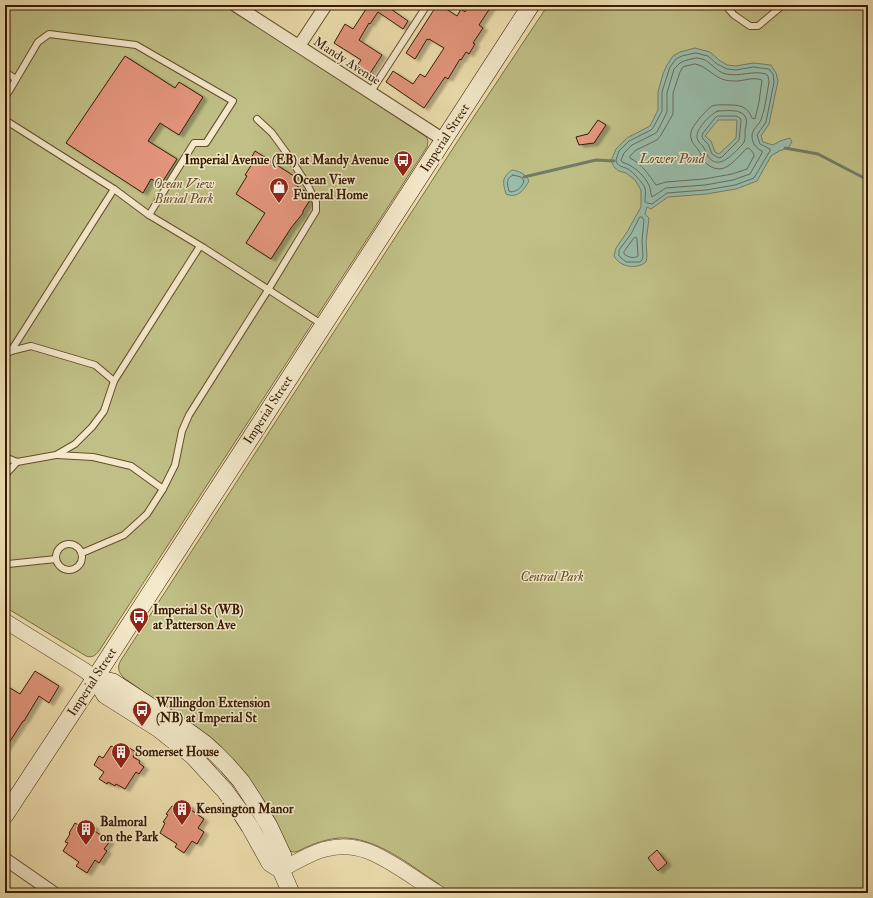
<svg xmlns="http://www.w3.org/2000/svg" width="873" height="898" font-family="'IM FELL Double Pica',serif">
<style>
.green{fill:#c0c086;stroke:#7c6d44}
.water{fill:#99bdac;stroke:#727c68;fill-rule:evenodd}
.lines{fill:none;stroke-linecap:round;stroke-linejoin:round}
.shore{stroke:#686c57;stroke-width:1}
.stream{stroke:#727c68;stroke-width:3}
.building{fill:#e4967e;stroke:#381a02;filter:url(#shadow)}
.service-casing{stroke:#664b2d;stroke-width:8}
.minor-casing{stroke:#664b2d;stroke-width:14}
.tertiary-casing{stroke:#664b2d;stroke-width:16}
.secondary-casing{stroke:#381a02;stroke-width:18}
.service{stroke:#f4eacb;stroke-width:6}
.minor{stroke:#f4eacb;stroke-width:12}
.tertiary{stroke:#f4eacb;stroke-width:15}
.secondary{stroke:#f4eacb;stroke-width:17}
.labels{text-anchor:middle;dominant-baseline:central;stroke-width:3;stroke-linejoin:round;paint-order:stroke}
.street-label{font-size:13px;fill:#381a02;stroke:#f4eacb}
.poi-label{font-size:13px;font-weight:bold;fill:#381a02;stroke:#f4eacb;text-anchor:start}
.park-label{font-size:13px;font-style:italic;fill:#614c2a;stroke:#f4eacb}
.water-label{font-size:14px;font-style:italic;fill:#554b35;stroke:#f4eacb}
</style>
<defs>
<filter id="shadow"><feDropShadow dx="4.5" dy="2.5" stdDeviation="1" flood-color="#0004"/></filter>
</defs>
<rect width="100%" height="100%" fill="#eedfaf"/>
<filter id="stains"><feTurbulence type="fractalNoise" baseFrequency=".005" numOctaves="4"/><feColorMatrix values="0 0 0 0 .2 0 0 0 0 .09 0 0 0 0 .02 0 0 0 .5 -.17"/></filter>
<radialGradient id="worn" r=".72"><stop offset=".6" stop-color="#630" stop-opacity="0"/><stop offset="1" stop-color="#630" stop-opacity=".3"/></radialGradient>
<g class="green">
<path d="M5,5h222l198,131c4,3 3,7 2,11l-328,504c-4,5 -7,7 -13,5l-81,-49z"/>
<path d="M548,5h320v888h-422l-5,-4 -2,-5c-30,-19 -63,-48 -100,-46 -10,1 -21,4 -30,8 -4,1 -9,5 -14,6 -3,0 -6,-1 -9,-3l-82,-115 -80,-56c-6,-6 -7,-11 -3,-18l338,-521z"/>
</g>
<g class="water">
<path d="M695,48l15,4 9,8 8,5 9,1 17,-3 18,2 5,8 2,8 -9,43 -8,12 2,6 10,3 7,-4 10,-3 2,4 -4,6 -9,3 -8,5 -14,25 -21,8 -30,5 -38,3 -17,12 -4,-2 -2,7 4,4 -3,24 1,14 -1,6c-10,8 -26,5 -32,-6l2,-8 11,-16 14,-25v-17l-6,-10 -9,-7 -7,-2 -5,-4 -3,-6 5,-12 11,-11 23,-12 8,-16v-18l5,-18 4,-9 6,-9 7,-4zM718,120h19l-1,18 -17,16 -4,-2 -4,-11 -6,-5z"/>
<path d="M512,170c7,1 14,4 17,11 -5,9 -12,18 -23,13 -3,-11 -5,-16 6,-24z"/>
</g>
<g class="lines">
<g class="shore">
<path d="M696,53l12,3 9,8 10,5 9,1 17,-3 16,2 4,5 1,8 -8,40 -9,13 3,9 10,5v2l-2,3 -14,24 -19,7 -29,5 -39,3 -15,11 -5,-1 -2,-1c0,-4 1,-10 0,-14 -2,-5 -12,-16 -17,-19 -6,-3 -11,-2 -12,-9l3,-9 10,-10 22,-11 2,-2 9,-17v-19l5,-16 3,-9 6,-8 6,-3z"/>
<path d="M696,58c3,0 6,1 9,2 7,4 12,12 21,14 14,3 27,-4 40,0l2,2 1,6c-2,11 -4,27 -8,38 -2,5 -9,9 -9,16 0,7 4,12 10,15v2l-12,21 -17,6 -28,5 -39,3 -14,9c-2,-4 -1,-8 -3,-12 -6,-11 -15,-19 -27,-23l-1,-2 3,-7 8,-8 22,-11 3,-2 10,-20v-19l7,-24 6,-6 4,-2z"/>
<path d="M695,64c12,2 18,13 30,16 4,1 9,1 13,1 8,-1 16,-4 24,-1l-3,22 -4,17 -3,-1c-4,-10 -10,-13 -21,-13 -6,0 -13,-1 -19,1 -5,3 -17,17 -20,23 -1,3 -2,6 -1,9 1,6 5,8 8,13 2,2 2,6 4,8 4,7 13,12 21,9 8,-3 17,-14 23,-20 3,0 7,5 7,8l-7,13 -15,5 -28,5 -38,3 -10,3c-7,-10 -14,-21 -26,-27v-2l6,-6 21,-10 4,-5 12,-21v-21l7,-21 3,-5z"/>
<path d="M718,111c8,0 24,-3 28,7 1,4 0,9 -1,12 0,6 1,11 -3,15 -8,8 -24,27 -34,11 -2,-2 -2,-5 -4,-8 -2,-4 -6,-5 -7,-10 -2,-8 14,-25 21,-27z"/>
<path d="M718,116h18l4,2 1,3 -2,19 -17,17 -3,1 -7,-4 -4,-10 -5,-5 -1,-3 1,-3 12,-15z"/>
<path d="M513,175l8,2 3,4c-2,6 -6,10 -13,11l-2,-1c-2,-7 -3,-13 4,-16z"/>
<path d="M640,217h2l2,3 -2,21 1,15 -1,4 -2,2h-14l-7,-6v-6l12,-16z"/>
<path d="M634,238l2,-1 1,2 1,17c-4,3 -10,1 -14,-2v-2z"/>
</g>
<g class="stream">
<path d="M785,148l33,6 50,26"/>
<path d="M524,177l72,-17 18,1"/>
</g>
</g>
<g class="building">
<path d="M368,5h17l23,16 -5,8 -25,-17 -8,12 -1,-1 -10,17 23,15 -13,20 -13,-8 5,-7 -27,-17 11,-19 8,5 15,-23z"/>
<path d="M437,5h3l17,11 4,-7 4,3 4,-7h23l-13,20 4,3 -10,15 2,1 -6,10 -3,-2 -5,8 -1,-1 -12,20 -3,-2 -21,31 -38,-26 7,-11 20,13 7,-10 5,3 19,-29 -15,-9v1l-2,-1 -12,20 -9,-6z"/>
<path d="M125,56l50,32 4,-6 24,15 -24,38 -19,-12 -12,18 29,18 -16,25 -10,-5 -8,14 -77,-50z"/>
<path d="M598,120l8,5 -12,18 -15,2 -3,-8 12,-3z"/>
<path d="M255,151l42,27 -3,6 12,8 4,8 -7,11v2l-12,15 -20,31 -25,-16 19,-30 -29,-19 11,-18 -2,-1 7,-11 -3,-2z"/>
<path d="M35,671l24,15 -10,17 -10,-7 -15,25h-1l-18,28v-64l15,9z"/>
<path d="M124,745l12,7 -3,5 7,4 -1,2 5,4 -5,7 -3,-2 -11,17 -9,-5 -1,2 -7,-4 -1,2 -8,-5 5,-7 -10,-7 5,-9 4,2 8,-12 9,5z"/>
<path d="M185,803l7,5 -1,2 13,9 -6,9 6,4 -7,12 -5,-3 -8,12 -9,-6 2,-3 -17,-11 5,-10 -2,-1 5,-7 -2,-1 6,-8 6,3 2,-3 2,2z"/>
<path d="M87,822l8,5 -2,3 17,11 -6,8 3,2 -8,12 -4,-3 -8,13 -11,-7 3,-4 -16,-11 5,-8 -3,-1 5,-8 -1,-1 6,-10 7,4v-1l2,1z"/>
<path d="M657,850l10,13 -9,8 -10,-13z"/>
</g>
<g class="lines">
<g class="service-casing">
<g id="service">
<path d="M725,5l9,10 16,11h8l25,-21"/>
<path d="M5,72l11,7"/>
<path d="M370,93l57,-88"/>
<path d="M5,98l33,-56 11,-8 87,11 97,56 -27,42h-12l-45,72"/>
<path d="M5,120l109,69 35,26 55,33 119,77"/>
<path d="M11,351l103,-162"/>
<path d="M5,355l6,-4 20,-5 64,19 19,16"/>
<path d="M57,455l36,2 38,9 32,23"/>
<path d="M5,457l12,5 39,-7 19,-11 17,-17 12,-16 10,-30 86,-135"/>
<path d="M5,475l12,-13"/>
<circle cx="69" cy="557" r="13"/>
<path d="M82,553l42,-18 23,-21 16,-25 12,-24 7,-34 7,-16 79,-125 48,-79v-9l-8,-16 -20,-31 -16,-22 -15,-14"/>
<path d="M5,563l3,1 48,-5"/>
</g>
</g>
<g class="minor-casing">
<g id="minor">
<path d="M235,5l209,135"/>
<path d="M299,46l27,-41"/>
<path d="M5,859l49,34"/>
</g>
</g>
<g class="tertiary-casing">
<g id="tertiary">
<path d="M5,621l79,49 11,8"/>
<path d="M281,870c13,-7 31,-18 45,-21 31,-8 53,6 78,22 11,7 22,15 34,22"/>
</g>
</g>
<g class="secondary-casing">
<g id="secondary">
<path d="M95,678l18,4 69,45 22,16 11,10 12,12 14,16 13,20 15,25 14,30 -2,14 10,23"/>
<path d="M95,678l10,17 54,34 34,27 32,35 14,19 11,17 20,36 11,7"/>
<path d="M5,815l81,-123 445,-687"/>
</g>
</g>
<use href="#service" class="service"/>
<use href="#minor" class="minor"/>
<use href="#tertiary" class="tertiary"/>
<use href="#secondary" class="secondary"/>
</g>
<defs>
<g id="bus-pin" transform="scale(1)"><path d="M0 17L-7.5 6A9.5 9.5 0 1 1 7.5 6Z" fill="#8f2418" stroke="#f4eacb"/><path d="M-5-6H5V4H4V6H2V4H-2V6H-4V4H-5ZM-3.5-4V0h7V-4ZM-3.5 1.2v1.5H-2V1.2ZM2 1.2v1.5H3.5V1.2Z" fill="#fff"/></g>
<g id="shop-pin" transform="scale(1)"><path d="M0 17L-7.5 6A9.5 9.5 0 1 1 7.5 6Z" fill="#8f2418" stroke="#f4eacb"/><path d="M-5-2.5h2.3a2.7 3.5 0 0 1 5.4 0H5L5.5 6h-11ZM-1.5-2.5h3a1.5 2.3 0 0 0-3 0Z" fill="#fff"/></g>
<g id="building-pin" transform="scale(1)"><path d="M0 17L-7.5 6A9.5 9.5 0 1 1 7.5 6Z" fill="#8f2418" stroke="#f4eacb"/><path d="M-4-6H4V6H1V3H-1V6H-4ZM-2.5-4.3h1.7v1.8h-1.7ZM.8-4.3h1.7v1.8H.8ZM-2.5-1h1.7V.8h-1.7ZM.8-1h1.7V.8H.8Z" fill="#fff"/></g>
</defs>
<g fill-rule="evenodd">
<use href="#bus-pin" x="403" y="160"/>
<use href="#shop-pin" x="279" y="187"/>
<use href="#bus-pin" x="139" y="617"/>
<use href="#bus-pin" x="142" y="710"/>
<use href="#building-pin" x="121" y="752"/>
<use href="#building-pin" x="182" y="809"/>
<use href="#building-pin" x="86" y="829"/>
</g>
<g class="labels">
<g class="street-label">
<text transform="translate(347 61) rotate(33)">Mandy Avenue</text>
<text transform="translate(445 138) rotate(-57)">Imperial Street</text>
<text transform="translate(268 410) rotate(-57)">Imperial Street</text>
<text transform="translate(92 682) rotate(-57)">Imperial Street</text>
</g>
<g class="poi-label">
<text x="389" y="160" text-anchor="end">Imperial Avenue (EB) at Mandy Avenue</text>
<text x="293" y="180">Ocean View<tspan x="293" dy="15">Funeral Home</tspan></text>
<text x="153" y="610">Imperial St (WB)<tspan x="153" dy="15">at Patterson Ave</tspan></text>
<text x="156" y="703">Willingdon Extension<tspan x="156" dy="15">(NB) at Imperial St</tspan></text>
<text x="135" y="752">Somerset House</text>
<text x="196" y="809">Kensington Manor</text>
<text x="100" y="822">Balmoral<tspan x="100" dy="15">on the Park</tspan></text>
</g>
<g class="park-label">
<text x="184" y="184">Ocean View<tspan x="184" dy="15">Burial Park</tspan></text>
<text x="552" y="577">Central Park</text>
</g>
<g class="water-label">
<text x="672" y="158">Lower Pond</text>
</g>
</g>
<rect width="873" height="898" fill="none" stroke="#eedfaf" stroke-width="20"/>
<rect x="6" y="6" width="861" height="886" fill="none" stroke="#381a02" stroke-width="2"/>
<rect x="10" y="10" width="853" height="878" fill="none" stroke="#381a02"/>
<rect width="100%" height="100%" filter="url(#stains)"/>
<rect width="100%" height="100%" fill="url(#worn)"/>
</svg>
